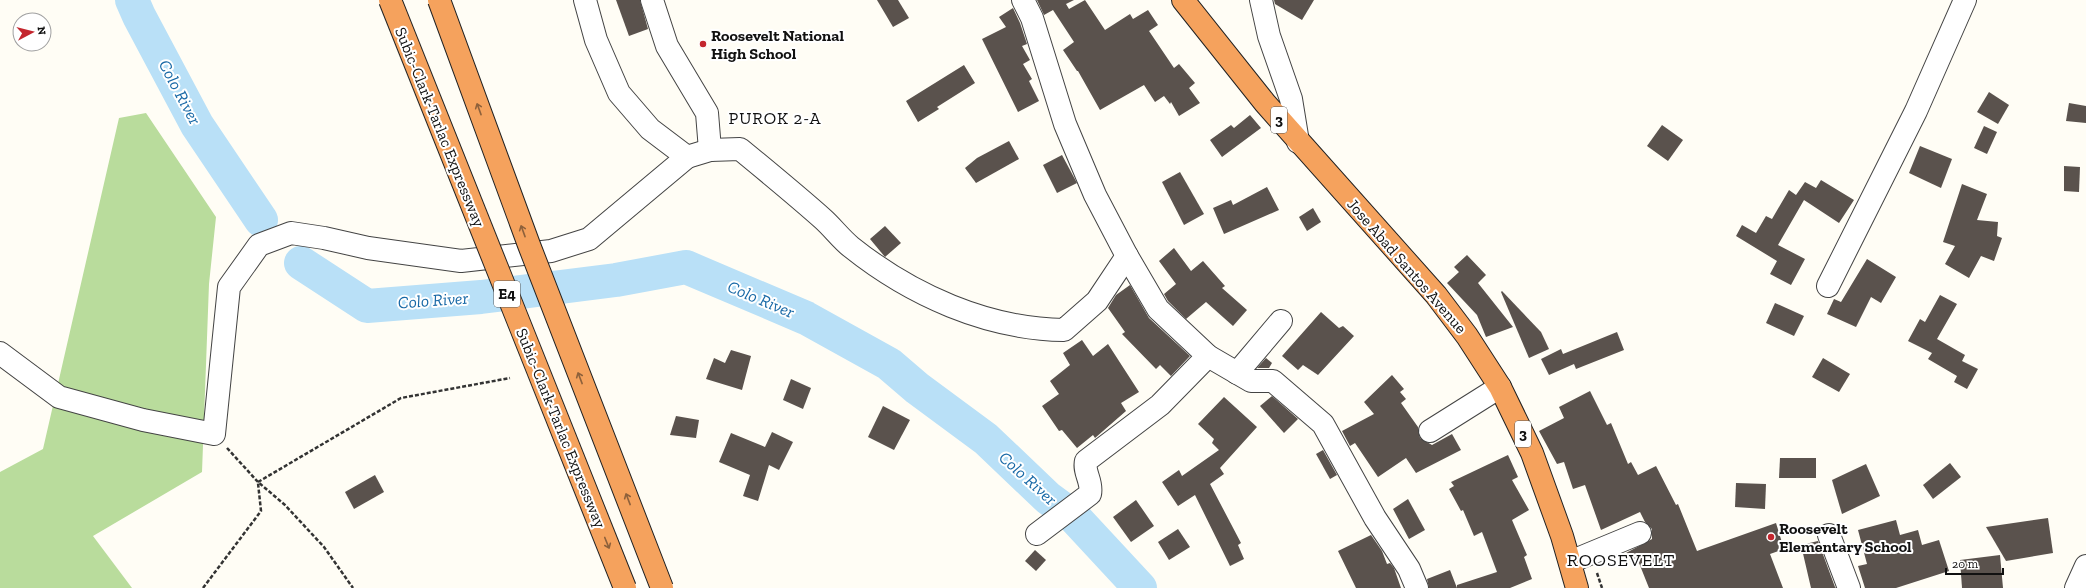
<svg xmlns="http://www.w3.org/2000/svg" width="2086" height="588" font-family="'Zilla Slab',serif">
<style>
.forest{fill:#b9dc9c}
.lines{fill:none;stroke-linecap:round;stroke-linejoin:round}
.river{stroke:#b9e0f7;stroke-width:34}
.building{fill:#5a524d}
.minor-casing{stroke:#444;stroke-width:24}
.highway-casing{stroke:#222;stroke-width:24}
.path{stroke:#333;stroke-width:2.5;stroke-dasharray:4 2;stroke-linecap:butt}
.minor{stroke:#fff;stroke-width:22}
.highway{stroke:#f5a25d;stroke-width:22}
.highway-bridge-casing{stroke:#222;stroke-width:24;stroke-linecap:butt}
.highway-bridge{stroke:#f5a25d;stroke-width:22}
.oneway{stroke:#8e613b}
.poi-dot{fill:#c4262e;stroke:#fff;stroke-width:1.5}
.labels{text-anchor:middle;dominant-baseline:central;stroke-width:4;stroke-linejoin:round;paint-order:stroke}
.shield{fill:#fff;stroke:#585858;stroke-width:1}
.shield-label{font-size:15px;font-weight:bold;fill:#111}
.poi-label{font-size:16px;font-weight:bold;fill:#111;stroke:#fff;text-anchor:start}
.street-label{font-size:16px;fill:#111;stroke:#fff}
.water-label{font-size:17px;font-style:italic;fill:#1768a6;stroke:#fff}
.neighbourhood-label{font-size:17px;letter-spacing:1px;fill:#111;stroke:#fff}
.quarter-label{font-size:18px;letter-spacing:1px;fill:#111;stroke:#fff}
</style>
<rect width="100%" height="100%" fill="#fffdf5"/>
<path class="forest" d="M146,113l70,104 -7,67 -7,188 -109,64 39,52h-132v-116l43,-23 76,-331z"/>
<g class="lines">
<g class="river">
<path d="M132,0l7,16 58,109 64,95"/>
<path d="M301,263l66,43 114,-9 135,-17 70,-13 120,51 83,46 28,24 69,51 62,59 26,19 66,71"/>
</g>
</g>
<g class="building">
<path d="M616,0h24l8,29 -19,7z"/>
<path d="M877,0h21l11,18 -16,9z"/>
<path d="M1037,0h37l-8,4 3,5 16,-9 20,30 25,-16 3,5 15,-9 10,15 -9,6 25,37 5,-4 16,19 -6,5 11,15 -21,13 -8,-14 -1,2 -6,-8 -9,6 -11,-17 -44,25 -22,-39h-1l-14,-21 11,-8 -21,-32 -9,5z"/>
<path d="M1274,0h40l-12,20 -27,-16z"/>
<path d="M1013,8l7,15 7,21 -5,2 8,14 -7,4 9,15 -3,2 10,20 -21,11 -36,-73 24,-12 -7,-10z"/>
<path d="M964,65l11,18 -38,24 2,2 -21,13 -12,-21z"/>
<path d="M1989,92l20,13 -11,19 -21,-12z"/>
<path d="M2069,103l17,3v17l-20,-2z"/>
<path d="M1250,115l11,13 -39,29 -12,-17 21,-15 3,3z"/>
<path d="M1662,125l21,15 -15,21 -21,-15z"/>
<path d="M1984,126l13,6 -10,22 -13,-6z"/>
<path d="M1009,141l10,18 -43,24 -11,-15 12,-10z"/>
<path d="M1920,146l32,13 -11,29 -32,-15z"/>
<path d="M1062,155l15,28 -20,10 -14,-28z"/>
<path d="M2064,166l16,1 -1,25 -15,-1z"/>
<path d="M1180,172l24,42 -20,11 -22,-43z"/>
<path d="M1821,180l33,20 -15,23 -35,-23 -26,45 27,14 -14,26 -21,-11 7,-13 -41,-25 6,-11 14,8 10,-17 6,3 17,-29 7,5 9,-13 11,6z"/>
<path d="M1962,184l25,10 -10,26 21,2 -1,14 5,2 -8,23 -13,-5 -12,22 -24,-14 10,-18 -12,-4z"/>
<path d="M1267,187l12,23 -55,24 -11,-26 18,-8 2,5z"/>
<path d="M1313,208l8,14 -14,9 -8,-14z"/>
<path d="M885,226l16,17 -16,14 -15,-18z"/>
<path d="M1174,248l17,23 12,-10 22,25 -3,2 25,22 -14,16 -27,-24 -20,17 -18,-18 -4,-7 12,-10 -17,-23z"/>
<path d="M1467,255l19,20 -8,8 35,44 -27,10 -9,-22 -30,-32 12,-11 -5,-5z"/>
<path d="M1867,259l29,18 -15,26 -10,-6 -15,30 -29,-13 7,-15 7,3z"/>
<path d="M1130,285l19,33 41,38 -19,20 -11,-11 -4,4 -34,-35 3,-2 -17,-24 8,-13z"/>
<path d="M1502,291l39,41 8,17 -20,9 -28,-66z"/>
<path d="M1940,295l17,9 -20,35 28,16 -3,6 16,8 -11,20 -13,-7 3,-6 -29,-17 4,-6 -24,-12 12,-22 5,3z"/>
<path d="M1775,303l29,13 -10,20 -28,-13z"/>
<path d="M1321,312l18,16 4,-2 11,10 -36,39 -15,-10 -5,5 -16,-14z"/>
<path d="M1617,332l7,18 -48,19 -2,-5 -25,11 -8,-16 20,-10 2,5z"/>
<path d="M1082,340l11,16 15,-12 31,48 -18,11 5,8 -31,27 -2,-3 -16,13 -15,-18 -3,1 -17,-25 17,-12 -9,-13 20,-16 -7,-12z"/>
<path d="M731,350l20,6 -9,34 -36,-11 8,-21 11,5z"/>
<path d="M1266,358l6,5 -3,5h-12z"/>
<path d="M1823,358l27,16 -11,18 -27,-15z"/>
<path d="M1392,375l12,14 -4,3 6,7 -5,4 17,24 2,11 12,7 20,-11 9,16 -45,23 -10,-15 -28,19 -23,-34 -5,3 -8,-15 32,-17 -10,-12z"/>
<path d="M791,379l20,9 -8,21 -20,-9z"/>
<path d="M1590,391l17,34 4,-2 17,41 3,-2 7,13 18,-9 20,39 2,-1 19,47 79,-28 8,26 -14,5 13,34h-134l-10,-25 -6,3 -7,-13 26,-14v-10l-7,-7 -5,-10 -39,18 -16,-45 -12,4 -9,-27 -7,2 -18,-33 25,-13 -5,-11z"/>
<path d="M1272,396l26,23 -14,14 -24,-27z"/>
<path d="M1224,397l33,30 -37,41 4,6 -14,10 31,59 -3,2 6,14 -14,7 -35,-71 -17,11 -16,-24 17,-12 3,6 37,-26 -7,-7 2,-4 -16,-15z"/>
<path d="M883,406l27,14 -16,30 -26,-13z"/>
<path d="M676,416l23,4 -3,18 -26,-3z"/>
<path d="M772,432l21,10 -14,28 -10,-5 -11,36 -15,-5 7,-21 -31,-13 12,-29 34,14z"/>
<path d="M1323,450l14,25 -7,4 -14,-25z"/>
<path d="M1508,455l10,22 -6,3 17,30 -17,10 15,35 -3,2 8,22 -22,9h-81l-2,-9 23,-9 7,18v-3l40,-13 -15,-40 -8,4 -11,-26 -2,1 -12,-22 5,-3 -3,-4z"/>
<path d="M1780,458h36v20h-37z"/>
<path d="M1950,463l11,14 -28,22 -10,-14z"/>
<path d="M1866,464l14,32 -38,18 -10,-34z"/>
<path d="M375,475l9,17 -30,17 -9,-17z"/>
<path d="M1736,483l30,1 -1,25 -30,-2z"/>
<path d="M1408,499l17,31 -16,9 -16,-30z"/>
<path d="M1136,500l18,26 -23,16 -18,-25z"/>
<path d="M2048,518l5,35 -47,8 -20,-34z"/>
<path d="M1896,520l4,15 18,-5 4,15 17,-5 10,31 -53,17h-31l-7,-22 9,-2 -9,-34z"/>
<path d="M1178,529l12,18 -21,13 -11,-18z"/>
<path d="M1371,535l11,16 5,13 3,-1 4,5 7,20h-45l-18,-37z"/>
<path d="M1818,541l17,46 1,1h-25l-10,-43z"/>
<path d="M1035,550l11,10 -10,11 -11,-10z"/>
<path d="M2000,555l3,33h-41l-2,-28z"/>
</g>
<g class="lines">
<g class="minor-casing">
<g id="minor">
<path d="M585,0l11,40 23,53 31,36 37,28"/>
<path d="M652,0l15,46 40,67 3,37"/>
<path d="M1023,0l9,18 33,106 30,71 32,61 31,53 50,47 43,25h22l50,43 52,94 34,51 8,19"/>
<path d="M1261,0l8,36 22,63 7,43"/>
<path d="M1828,286l88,-175 49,-111"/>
<path d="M0,353l59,44 84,23 71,14 15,-147 30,-42 32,-12 33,5 44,10 93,13 90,-10 38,-12 98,-82 23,-7 30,-1c28,23 56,46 83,70 10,9 18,20 28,28 60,48 136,82 213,83l33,-29 30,-45"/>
<path d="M1237,373l44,-52"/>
<path d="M1430,431l70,-44"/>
<path d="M1037,534l53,-40c3,-12 -7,-22 -4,-33l74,-56 48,-49"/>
<path d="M1829,535l20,53"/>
<path d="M1570,562l70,-29"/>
<path d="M2076,588l10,-22"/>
</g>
</g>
<g class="highway-casing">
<path id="highway" d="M1183,0l82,103 171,192 31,41 33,51 32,66 30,83 15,52"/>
</g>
<g class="path">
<path d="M227,448l31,34 27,23 39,42 29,41"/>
<path d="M258,482l143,-84 109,-20"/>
<path d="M1597,573l5,15"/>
<path d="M203,588l58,-77 -3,-28"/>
</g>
<use href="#minor" class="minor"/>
<use href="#highway" class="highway"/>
<g class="highway-bridge-casing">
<g id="highway-bridge">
<path d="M390,0l235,588"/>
<path d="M439,0l90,245 133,343"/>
</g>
</g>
<use href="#highway-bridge" class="highway-bridge"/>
</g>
<defs><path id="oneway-shaft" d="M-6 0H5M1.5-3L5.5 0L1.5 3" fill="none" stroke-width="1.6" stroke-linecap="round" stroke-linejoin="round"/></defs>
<g class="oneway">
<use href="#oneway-shaft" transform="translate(479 109) rotate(-110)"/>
<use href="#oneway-shaft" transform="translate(523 231) rotate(-110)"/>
<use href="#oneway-shaft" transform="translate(580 378) rotate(-111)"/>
<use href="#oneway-shaft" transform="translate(628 499) rotate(-111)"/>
<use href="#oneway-shaft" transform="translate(607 543) rotate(68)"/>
</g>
<g class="poi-dot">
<circle cx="703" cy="44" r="4"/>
<circle cx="1771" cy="537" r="4"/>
</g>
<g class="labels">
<g class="shield">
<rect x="1271" y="107" width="16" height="26" rx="3"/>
<rect x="494" y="281" width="26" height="26" rx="3"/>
<rect x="1515" y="421" width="16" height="26" rx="3"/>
</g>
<g class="shield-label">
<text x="1279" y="120">3</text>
<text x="507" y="294">E4</text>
<text x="1523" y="434">3</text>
</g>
<g class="poi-label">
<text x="711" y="35">Roosevelt National<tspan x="711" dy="18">High School</tspan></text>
<text x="1779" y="528">Roosevelt<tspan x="1779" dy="18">Elementary School</tspan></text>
</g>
<g class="street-label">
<text transform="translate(440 127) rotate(68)">Subic-Clark-Tarlac Expressway</text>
<text transform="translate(1407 266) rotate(49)">Jose Abad Santos Avenue</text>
<text transform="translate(561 428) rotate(68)">Subic-Clark-Tarlac Expressway</text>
</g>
<g class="water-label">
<text transform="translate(180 92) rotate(62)">Colo River</text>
<text transform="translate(761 299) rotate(23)">Colo River</text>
<text transform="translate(433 300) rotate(-4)">Colo River</text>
<text transform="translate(1028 478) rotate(42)">Colo River</text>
</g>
<g class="neighbourhood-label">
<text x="775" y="118">PUROK 2-A</text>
</g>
<g class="quarter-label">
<text x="1621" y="560">ROOSEVELT</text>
</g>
</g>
<g transform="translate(32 32) rotate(83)"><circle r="19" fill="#ffffff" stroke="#a0a0a0"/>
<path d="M0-3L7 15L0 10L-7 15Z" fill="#c4262e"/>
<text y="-6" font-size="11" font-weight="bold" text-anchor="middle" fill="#111111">N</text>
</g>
<path d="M1946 568v6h57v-6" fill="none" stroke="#111111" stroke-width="2"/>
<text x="1952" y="568" font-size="12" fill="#111111" stroke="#ffffff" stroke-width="3" paint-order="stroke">20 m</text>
</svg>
